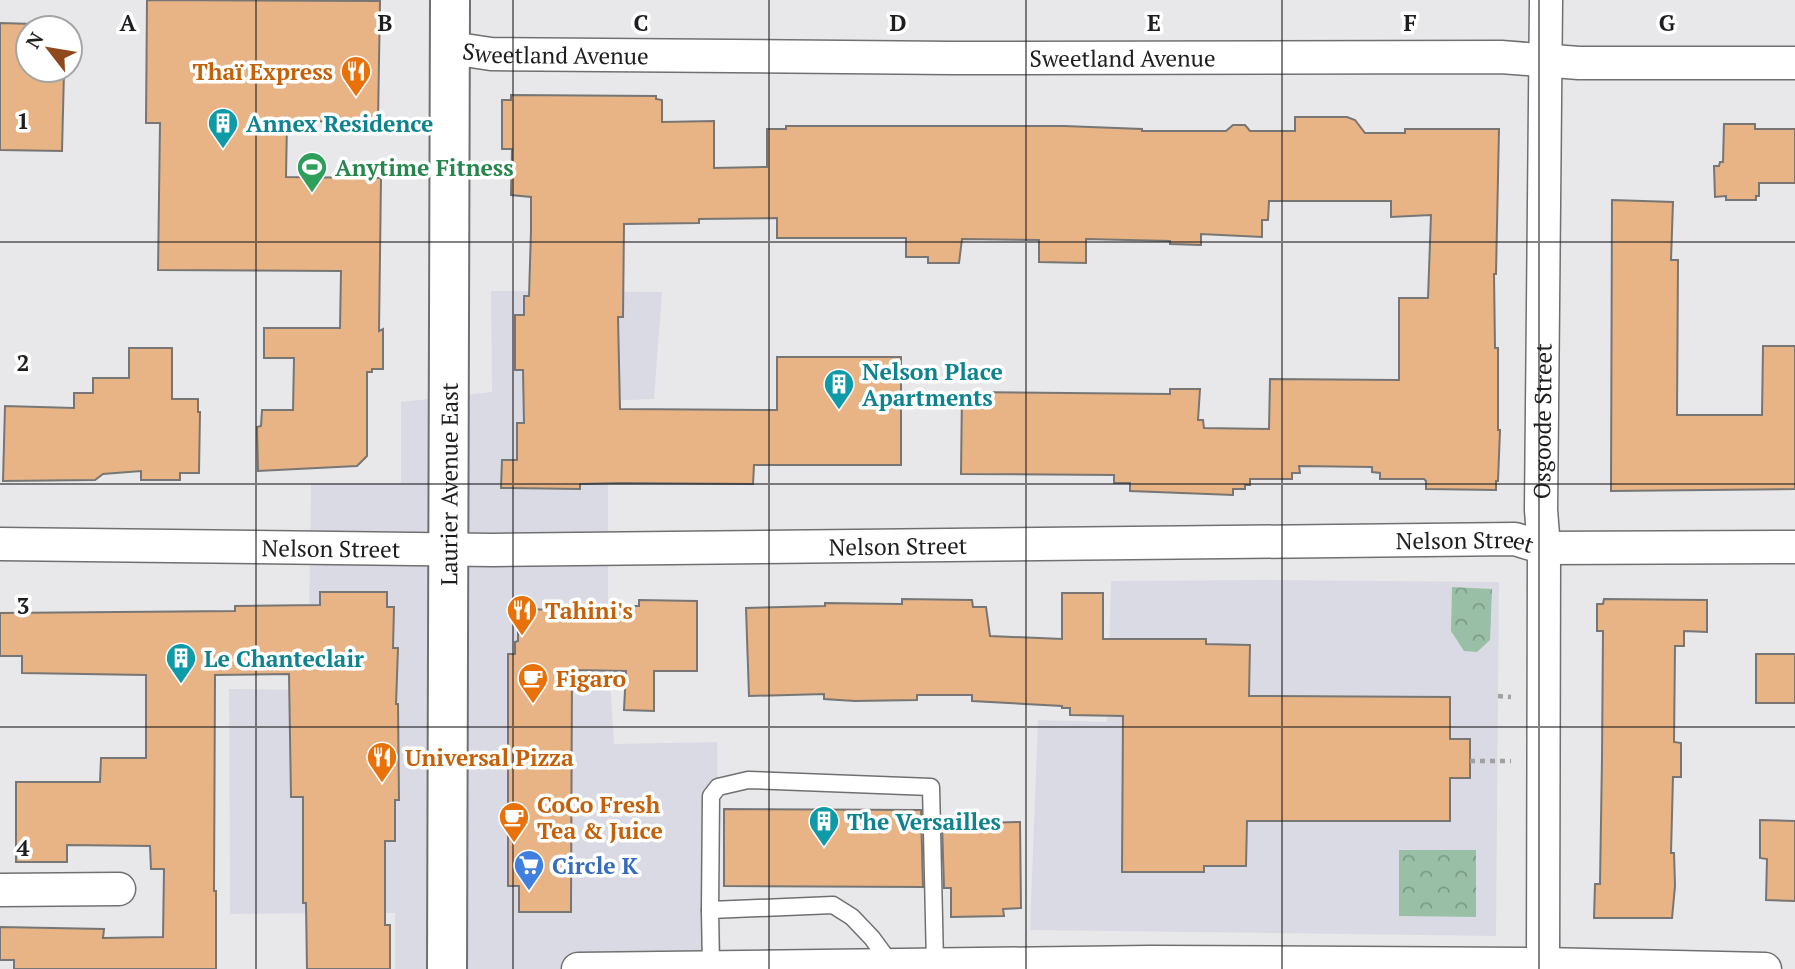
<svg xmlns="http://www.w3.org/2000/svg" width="1795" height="969" font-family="'PT Serif',serif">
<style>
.built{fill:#dadae4}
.park{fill:url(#park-crowns)}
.building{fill:#e8b385;stroke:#777674;stroke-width:2}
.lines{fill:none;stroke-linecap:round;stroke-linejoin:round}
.service-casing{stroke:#707072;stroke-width:19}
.minor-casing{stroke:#707072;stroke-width:35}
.tertiary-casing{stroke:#707072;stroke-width:42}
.path{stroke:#a0a0a2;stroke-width:4.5;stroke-dasharray:5 5;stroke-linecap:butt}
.service{stroke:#fff;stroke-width:16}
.minor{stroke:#fff;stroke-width:32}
.tertiary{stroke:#fff;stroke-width:38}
.grid{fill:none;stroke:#1e1e1f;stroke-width:2;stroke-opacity:0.55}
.labels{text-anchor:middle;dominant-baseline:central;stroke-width:7;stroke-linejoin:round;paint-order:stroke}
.street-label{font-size:23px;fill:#1e1e1f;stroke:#fff}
.food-label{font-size:23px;font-weight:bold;fill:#c56008;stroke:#fff;text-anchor:start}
.culture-label{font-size:23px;font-weight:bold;fill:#0d838f;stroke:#fff;text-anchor:start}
.leisure-label{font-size:23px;font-weight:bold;fill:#27864d;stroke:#fff;text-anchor:start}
.shop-label{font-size:23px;font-weight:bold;fill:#366cbe;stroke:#fff;text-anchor:start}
.grid-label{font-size:23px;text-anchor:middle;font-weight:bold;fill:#1e1e1f;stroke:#fff;stroke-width:7;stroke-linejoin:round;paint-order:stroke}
</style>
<defs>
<pattern id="park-crowns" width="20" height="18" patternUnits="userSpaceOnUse" patternTransform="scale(1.75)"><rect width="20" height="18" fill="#99c0a6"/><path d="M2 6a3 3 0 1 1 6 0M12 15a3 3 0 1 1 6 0" fill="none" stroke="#7c9b87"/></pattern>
</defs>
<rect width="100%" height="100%" fill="#e8e8ea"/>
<g class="built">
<path d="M491,291l171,1 -8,107 -46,2v244l6,99 103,-2 4,227h-326v-56l-165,1 -1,-225 79,1 3,-207h90v-81l91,-10z"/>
<path d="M1263,580l236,2 -3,354 -466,-6 8,-210 69,2 4,-141z"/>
</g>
<g class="park">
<path d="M1452,587l40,2 -2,51 -13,12 -13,-1 -13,-20z"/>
<path d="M1399,850h77v67l-77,-1z"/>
</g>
<g class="building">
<path d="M147,0l233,1 -2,121 -91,-1 -1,56 95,1 -2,153 4,-2v40h-11v3h-5v84l-10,10 -99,5 -1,-44 4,-1 1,-16h31l1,-52h-30v-30h76l1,-57 -183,-1 2,-147h-14z"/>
<path d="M0,23l33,1 -1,4h-4v42l36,2 -2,79 -62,-1z"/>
<path d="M511,95l145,1v3l6,1v22l52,-1v47l53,-1v-38h19v-3h278l78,3v2h84l7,-6h12l5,6h45v-14h52l8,3 10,13h40v-4h94l-3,145h-2l1,74h3v82h2l-2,51h-2v9l-70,-1v-8l-2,-2h-44v-6l-8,-1v-5l-73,-1 1,7h-8v6h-42v6h-5v4h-12v6l-103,-4v-8h-16v-8l-153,-1 1,-82 208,2v-5h30l-2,31h5l1,8 65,1 1,-50 129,1v-82h29l3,-83 -40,2v-16h-122l-1,19h-6v17l-61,-3v11l-31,-1v-3l-84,-2v24l-47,-1v-22l-77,-1 -3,24h-31v-6h-22v-19h-129v-20l-78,1v4l-75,1 -1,93h-5l2,92 157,1v-53h124v108h-147l-1,19 -132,-1 -41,1v5l-79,-1 1,-28h15v-37h7l-1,-53h-8v-55h9v-19h5l2,-65v-34l-20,-2 1,-46h-10v-49h9z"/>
<path d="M1724,124h31v5h40v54h-36v13h-3v4h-30v-4l-11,1 -1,-31h5l1,-4h3z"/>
<path d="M1612,200l61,2 -2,58h7l-1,155h85l1,-69h32v143l-184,2z"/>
<path d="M129,348h43v51h26v13h2l-1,61h-19v7h-39v-9l-38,3 -8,6 -92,1 2,-75 69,2v-15h19v-15h36z"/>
<path d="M320,592h67v15h7l-1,41h5l-2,56h2l1,96h-4v41h-10v84h5v44h-83l-1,-66h-3v-106h-12l-2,-123 -74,1 -1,216h2v78h-202v-9h-14v-33l104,2 -1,9 60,-1 1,-68h-13l-1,-23 -83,-1v17h-51v-80h84l1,-24h45v-83l-124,-2v-17h-22v-43l235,-2v-5l85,-1z"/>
<path d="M1062,593h41v46h103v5l44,1 -1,51 201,1v42h20v39h-20v43h-203l-1,45h-42v6h-82l1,-156 -53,-1v-7h-8v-2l-90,-5v-6h-55v5l-62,1 -31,-2v-5l-75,2 -3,-88 79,-2v-3l77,1v-5l70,1 1,7h13l4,29 72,3z"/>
<path d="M1604,599l103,1v32l-23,-1v15h-9l-1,96 7,1v34h-8l-2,76h3l1,33 -3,32h-78l1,-34h5l2,-126 1,-127h-6v-27h6z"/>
<path d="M639,600l58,1v70h-43v40l-30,-1 2,-39 -54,-1 -1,242h-52v-26h-11v-232h7v-12l3,-1v-32l105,2 -1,-5h17z"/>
<rect x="1756" y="654" width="39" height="49"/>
<path d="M724,809l197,1 2,77 -199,-1z"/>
<path d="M1760,820l35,1v80l-29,-1 1,-41 -7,-1z"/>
<path d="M1020,822l1,86 -18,1 1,7 -53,1v-29h-7l-2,-64z"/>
</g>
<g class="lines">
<g class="service-casing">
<g id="service">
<path d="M710,910l1,-114 7,-9 30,-7 183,7 4,176"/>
<path d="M711,967l-1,-57 123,-5 19,12 20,21 19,26"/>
</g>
</g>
<g class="minor-casing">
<g id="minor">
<path id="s1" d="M451,48l40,6 462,4 548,-1 78,6h216"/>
<path id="s2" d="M0,544l493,6 1022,-11 29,9 251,-1"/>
<path d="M0,890l119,-1"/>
<path d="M578,969l572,-7 393,2 222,5"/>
<path id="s3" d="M1543,969l1,-421 -3,-38 5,-510"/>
</g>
</g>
<g class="tertiary-casing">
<g id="tertiary">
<path id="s4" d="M447,969l3,-969"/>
</g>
</g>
<g class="path">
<path d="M1498,696l13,1"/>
<path d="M1470,761h41"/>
</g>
<use href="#service" class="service"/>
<use href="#minor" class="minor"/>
<use href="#tertiary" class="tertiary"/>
</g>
<path class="grid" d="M256,0v969M513,0v969M769,0v969M1026,0v969M1282,0v969M1539,0v969M0,242h1795M0,484h1795M0,727h1795"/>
<defs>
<g id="restaurant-pin" transform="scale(1.575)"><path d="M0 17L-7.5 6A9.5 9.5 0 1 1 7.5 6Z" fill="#e8710a" stroke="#fff"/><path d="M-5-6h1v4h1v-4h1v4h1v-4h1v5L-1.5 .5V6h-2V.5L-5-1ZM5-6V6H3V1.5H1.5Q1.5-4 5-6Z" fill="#fff"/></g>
<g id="building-pin" transform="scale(1.575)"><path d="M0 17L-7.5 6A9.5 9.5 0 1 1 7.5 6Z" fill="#0f9aa8" stroke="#fff"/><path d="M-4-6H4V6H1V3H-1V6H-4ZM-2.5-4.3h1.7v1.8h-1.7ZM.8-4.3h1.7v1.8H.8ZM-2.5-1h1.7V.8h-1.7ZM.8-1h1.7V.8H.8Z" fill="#fff"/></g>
<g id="stadium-pin" transform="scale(1.575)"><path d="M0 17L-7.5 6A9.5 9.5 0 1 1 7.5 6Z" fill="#2e9e5b" stroke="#fff"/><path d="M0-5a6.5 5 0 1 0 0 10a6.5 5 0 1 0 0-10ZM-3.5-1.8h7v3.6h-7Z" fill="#fff"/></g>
<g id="cafe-pin" transform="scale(1.575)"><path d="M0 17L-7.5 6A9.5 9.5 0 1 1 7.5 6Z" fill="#e8710a" stroke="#fff"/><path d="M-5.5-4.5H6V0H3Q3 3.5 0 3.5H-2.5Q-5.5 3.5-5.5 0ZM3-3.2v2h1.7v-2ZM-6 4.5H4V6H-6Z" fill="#fff"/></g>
<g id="supermarket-pin" transform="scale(1.575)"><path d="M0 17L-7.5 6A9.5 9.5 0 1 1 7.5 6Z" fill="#3f7fe0" stroke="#fff"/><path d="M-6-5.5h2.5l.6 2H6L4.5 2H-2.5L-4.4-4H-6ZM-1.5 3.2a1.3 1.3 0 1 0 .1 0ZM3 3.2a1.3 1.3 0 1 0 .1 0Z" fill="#fff"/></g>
</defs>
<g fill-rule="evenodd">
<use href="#restaurant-pin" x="356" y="71"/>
<use href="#building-pin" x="223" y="123"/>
<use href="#stadium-pin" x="312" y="167"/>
<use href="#building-pin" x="839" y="384"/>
<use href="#restaurant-pin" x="522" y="610"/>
<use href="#building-pin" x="181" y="658"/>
<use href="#cafe-pin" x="533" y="678"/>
<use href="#restaurant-pin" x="382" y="757"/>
<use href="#cafe-pin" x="514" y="817"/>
<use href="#building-pin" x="824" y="821"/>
<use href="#supermarket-pin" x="529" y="865"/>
</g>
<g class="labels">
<g class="street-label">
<text stroke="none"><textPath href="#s1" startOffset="105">Sweetland Avenue</textPath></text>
<text stroke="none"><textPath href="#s1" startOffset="672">Sweetland Avenue</textPath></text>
<text stroke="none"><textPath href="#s3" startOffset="548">Osgoode Street</textPath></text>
<text stroke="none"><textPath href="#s4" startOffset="485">Laurier Avenue East</textPath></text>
<text stroke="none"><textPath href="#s2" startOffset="1465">Nelson Street</textPath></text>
<text stroke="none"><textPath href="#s2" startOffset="898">Nelson Street</textPath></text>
<text stroke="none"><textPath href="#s2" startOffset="331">Nelson Street</textPath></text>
</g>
<g class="food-label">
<text x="333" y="71" text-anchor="end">Thaï Express</text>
<text x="545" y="610">Tahini's</text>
<text x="556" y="678">Figaro</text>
<text x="405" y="757">Universal Pizza</text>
<text x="537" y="804">CoCo Fresh<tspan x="537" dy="26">Tea &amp; Juice</tspan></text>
</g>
<g class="culture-label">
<text x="246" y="123">Annex Residence</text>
<text x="862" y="371">Nelson Place<tspan x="862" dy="26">Apartments</tspan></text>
<text x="204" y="658">Le Chanteclair</text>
<text x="847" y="821">The Versailles</text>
</g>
<g class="leisure-label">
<text x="335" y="167">Anytime Fitness</text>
</g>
<g class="shop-label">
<text x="552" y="865">Circle K</text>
</g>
</g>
<g class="grid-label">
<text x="128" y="31">A</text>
<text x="385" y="31">B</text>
<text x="641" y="31">C</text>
<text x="898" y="31">D</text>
<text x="1154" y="31">E</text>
<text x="1410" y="31">F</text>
<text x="1667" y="31">G</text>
<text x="23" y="129">1</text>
<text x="23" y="371">2</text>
<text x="23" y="614">3</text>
<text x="23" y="856">4</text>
</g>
<g transform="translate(49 49) rotate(301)"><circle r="33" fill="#ffffff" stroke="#a5a5a5" stroke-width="2"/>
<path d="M0-5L12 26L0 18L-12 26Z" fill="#8e4a1d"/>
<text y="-10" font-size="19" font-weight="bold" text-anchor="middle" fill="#1e1e1f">N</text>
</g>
</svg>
